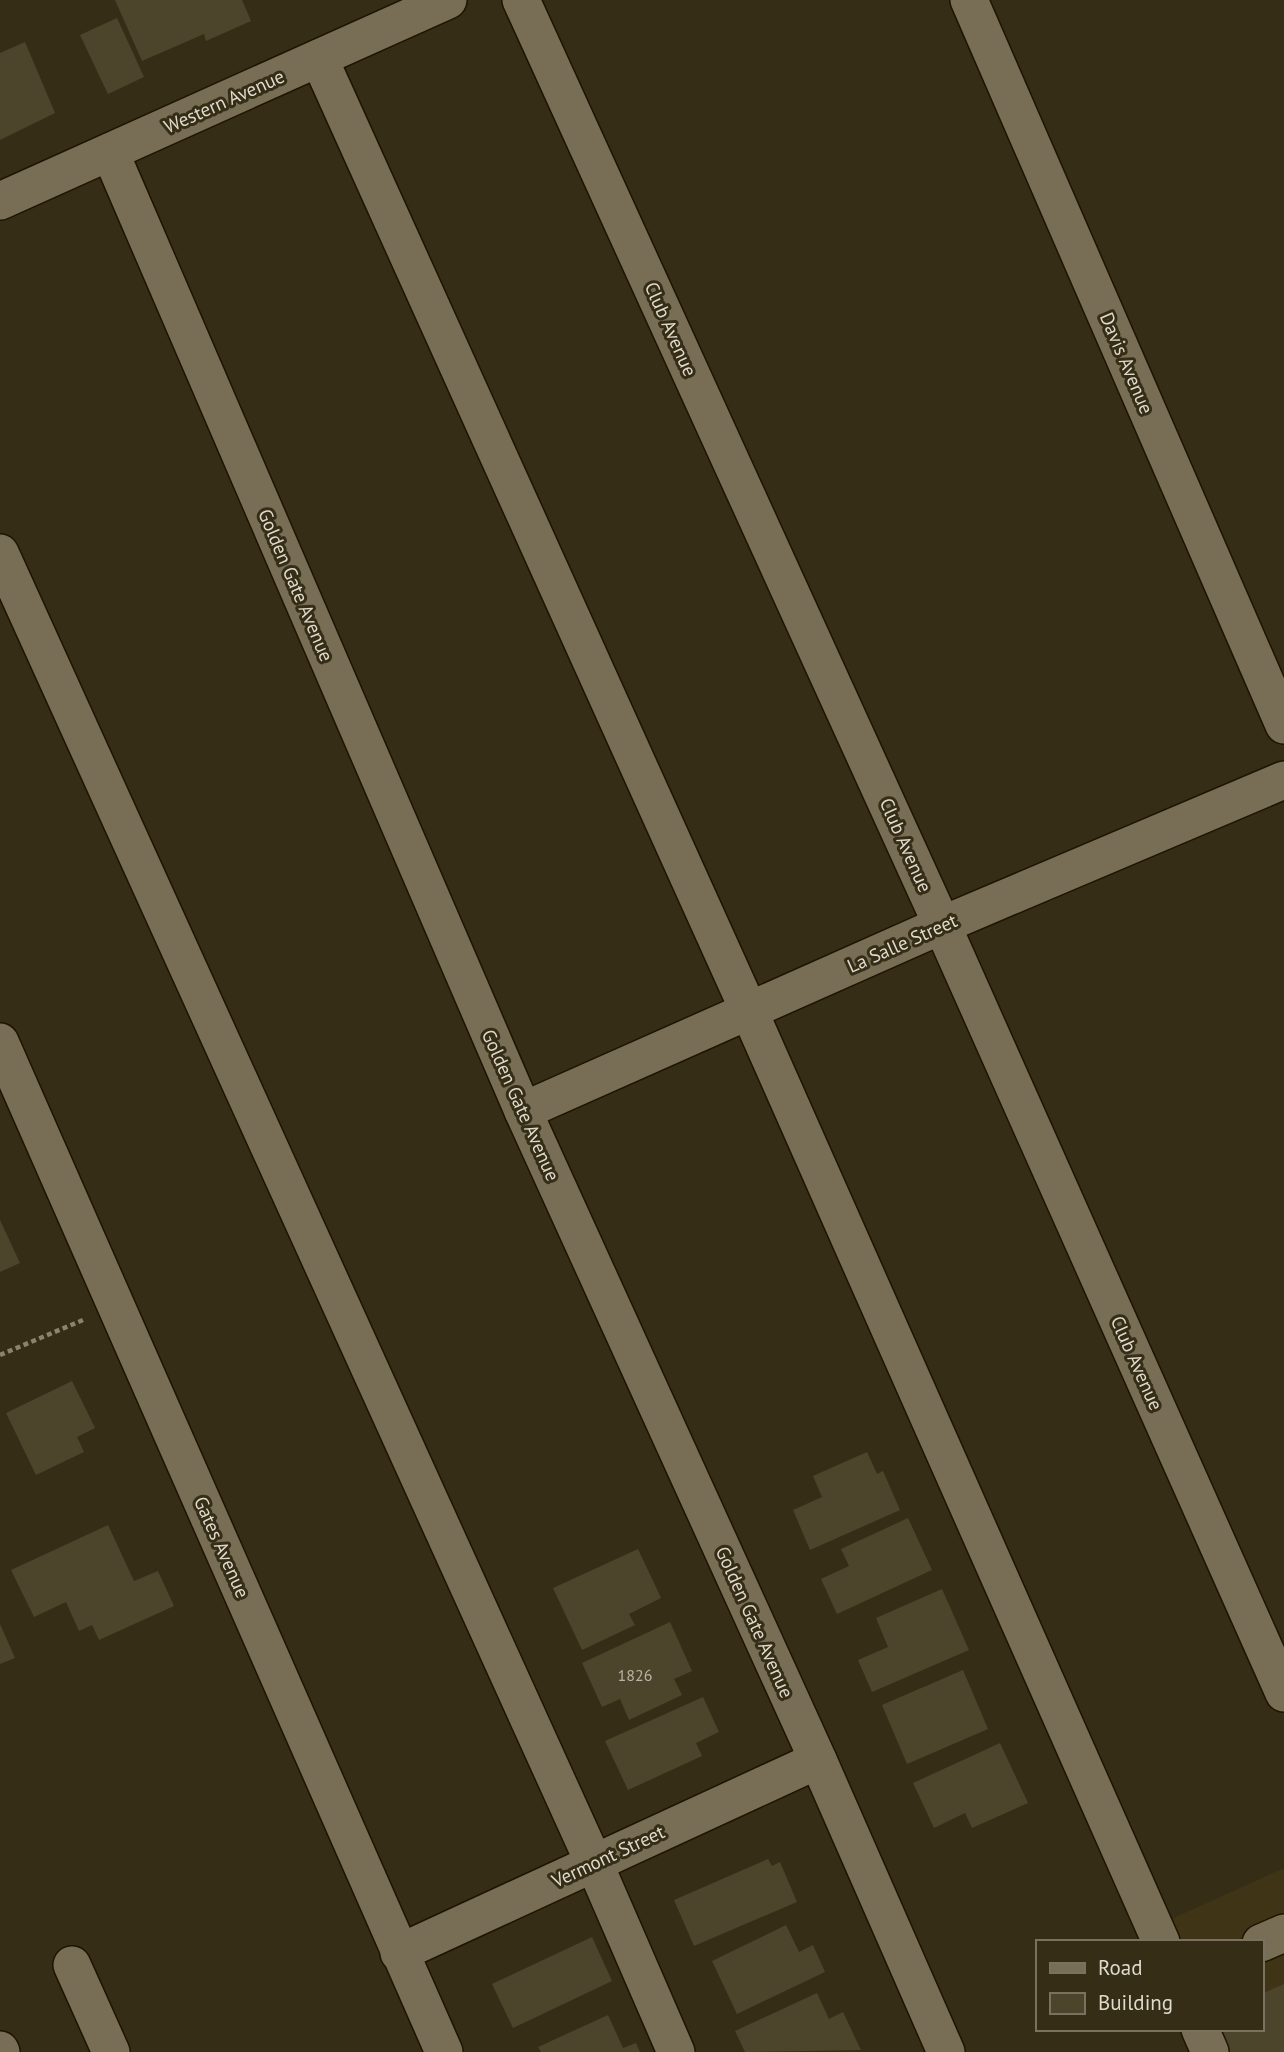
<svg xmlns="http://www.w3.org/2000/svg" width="1284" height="2052" font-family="'PT Sans',sans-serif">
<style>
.built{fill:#3f3415}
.building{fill:#4d442c}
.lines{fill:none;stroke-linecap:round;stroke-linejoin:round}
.minor-casing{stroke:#1d1501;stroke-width:40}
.path{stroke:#898370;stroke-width:4.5;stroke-dasharray:5 3.5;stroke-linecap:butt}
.minor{stroke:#776e55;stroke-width:37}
.labels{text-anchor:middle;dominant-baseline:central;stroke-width:6;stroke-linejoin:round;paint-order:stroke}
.number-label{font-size:16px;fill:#bab4a4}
.street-label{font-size:19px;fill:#dfdacc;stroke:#352d16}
</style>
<rect width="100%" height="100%" fill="#352d16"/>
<path class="built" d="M1284,1868v184l-23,-23v-87h-96l-7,-17z"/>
<g class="building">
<path d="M115,0h127l9,21 -45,20 -2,-7 -62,27z"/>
<path d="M117,18l27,59 -36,17 -28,-59z"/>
<path d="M25,42l30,71 -55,27v-87z"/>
<path d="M0,1220l20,43 -20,9z"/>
<path d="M72,1381l23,47 -18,9 7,15 -48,23 -30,-62z"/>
<path d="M867,1452l10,22 6,-3 17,39 -90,40 -17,-40 29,-13 -9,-21z"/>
<path d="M908,1518l24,52 -95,44 -16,-35 28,-13 -8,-17z"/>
<path d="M108,1525l26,56 24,-10 16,35 -75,34 -7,-15 -13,6 -13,-29 -32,15 -23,-47z"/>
<path d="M638,1549l23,49 -32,16 6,11 -53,25 -29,-62z"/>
<path d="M942,1589l27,61 -97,42 -14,-32 30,-13 -12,-29z"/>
<path d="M670,1622l22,49 -18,8 8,16 -53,25 -9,-21 -18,8 -20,-44z"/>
<path d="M0,1624l15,34 -15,6z"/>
<path d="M963,1670l25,59 -81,35 -25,-59z"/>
<path d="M703,1697l16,35 -23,11 6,13 -74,34 -23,-49z"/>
<path d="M1000,1743l28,60 -56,25 -7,-15 -31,15 -21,-45z"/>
<path d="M768,1859l4,7 8,-4 17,40 -103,44 -20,-46z"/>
<path d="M786,1925l13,27 14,-7 12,27 -88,42 -25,-53z"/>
<path d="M592,1937l20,44 -99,47 -21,-44z"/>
<path d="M1284,1984v68h-58l-10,-23h45v-35z"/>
<path d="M817,1993l12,26 14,-7 18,38 -116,2 -10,-21z"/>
<path d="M608,2015l15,33 13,-5 4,9h-99l-3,-5z"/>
</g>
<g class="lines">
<g class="minor-casing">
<g id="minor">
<path d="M521,0l421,925 342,768"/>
<path d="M969,0l315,725"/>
<path d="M319,58l430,953 412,931"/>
<path d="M110,152l413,959 295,649 128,292"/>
<path d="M0,201l448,-201"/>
<path d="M0,553l594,1310 82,189"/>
<path d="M0,1042l444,1010"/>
<path d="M523,1111l419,-186 342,-145"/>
<path d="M1261,1943l23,-10"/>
<path d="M399,1953l419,-193"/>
<path d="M72,1965l39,87"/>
<path d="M1200,2029l10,23"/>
<path d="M0,2050l1,2"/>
</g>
</g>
<path class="path" d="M0,1355l83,-35"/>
<use href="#minor" class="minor"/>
</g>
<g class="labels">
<g class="number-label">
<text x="635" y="1675">1826</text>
</g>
<g class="street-label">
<text transform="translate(224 101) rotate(-24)">Western Avenue</text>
<text transform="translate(671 329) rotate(66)">Club Avenue</text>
<text transform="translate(1127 363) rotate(67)">Davis Avenue</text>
<text transform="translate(296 585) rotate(67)">Golden Gate Avenue</text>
<text transform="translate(906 845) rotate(66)">Club Avenue</text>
<text transform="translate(902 943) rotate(-24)">La Salle Street</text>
<text transform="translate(521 1105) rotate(66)">Golden Gate Avenue</text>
<text transform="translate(1137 1363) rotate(66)">Club Avenue</text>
<text transform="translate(222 1547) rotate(66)">Gates Avenue</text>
<text transform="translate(755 1622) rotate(66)">Golden Gate Avenue</text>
<text transform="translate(608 1856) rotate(-25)">Vermont Street</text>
</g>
</g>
<rect x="1036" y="1940" width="228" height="91" fill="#352d16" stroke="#79725f" stroke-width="2"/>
<rect x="1050" y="1963" width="35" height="10" fill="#776e55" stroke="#79725f" stroke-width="2"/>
<text x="1098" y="1975" font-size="21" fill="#dfdacc">Road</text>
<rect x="1050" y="1993" width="35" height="21" fill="#4d442c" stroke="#79725f" stroke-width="2"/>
<text x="1098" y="2010" font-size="21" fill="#dfdacc">Building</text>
</svg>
